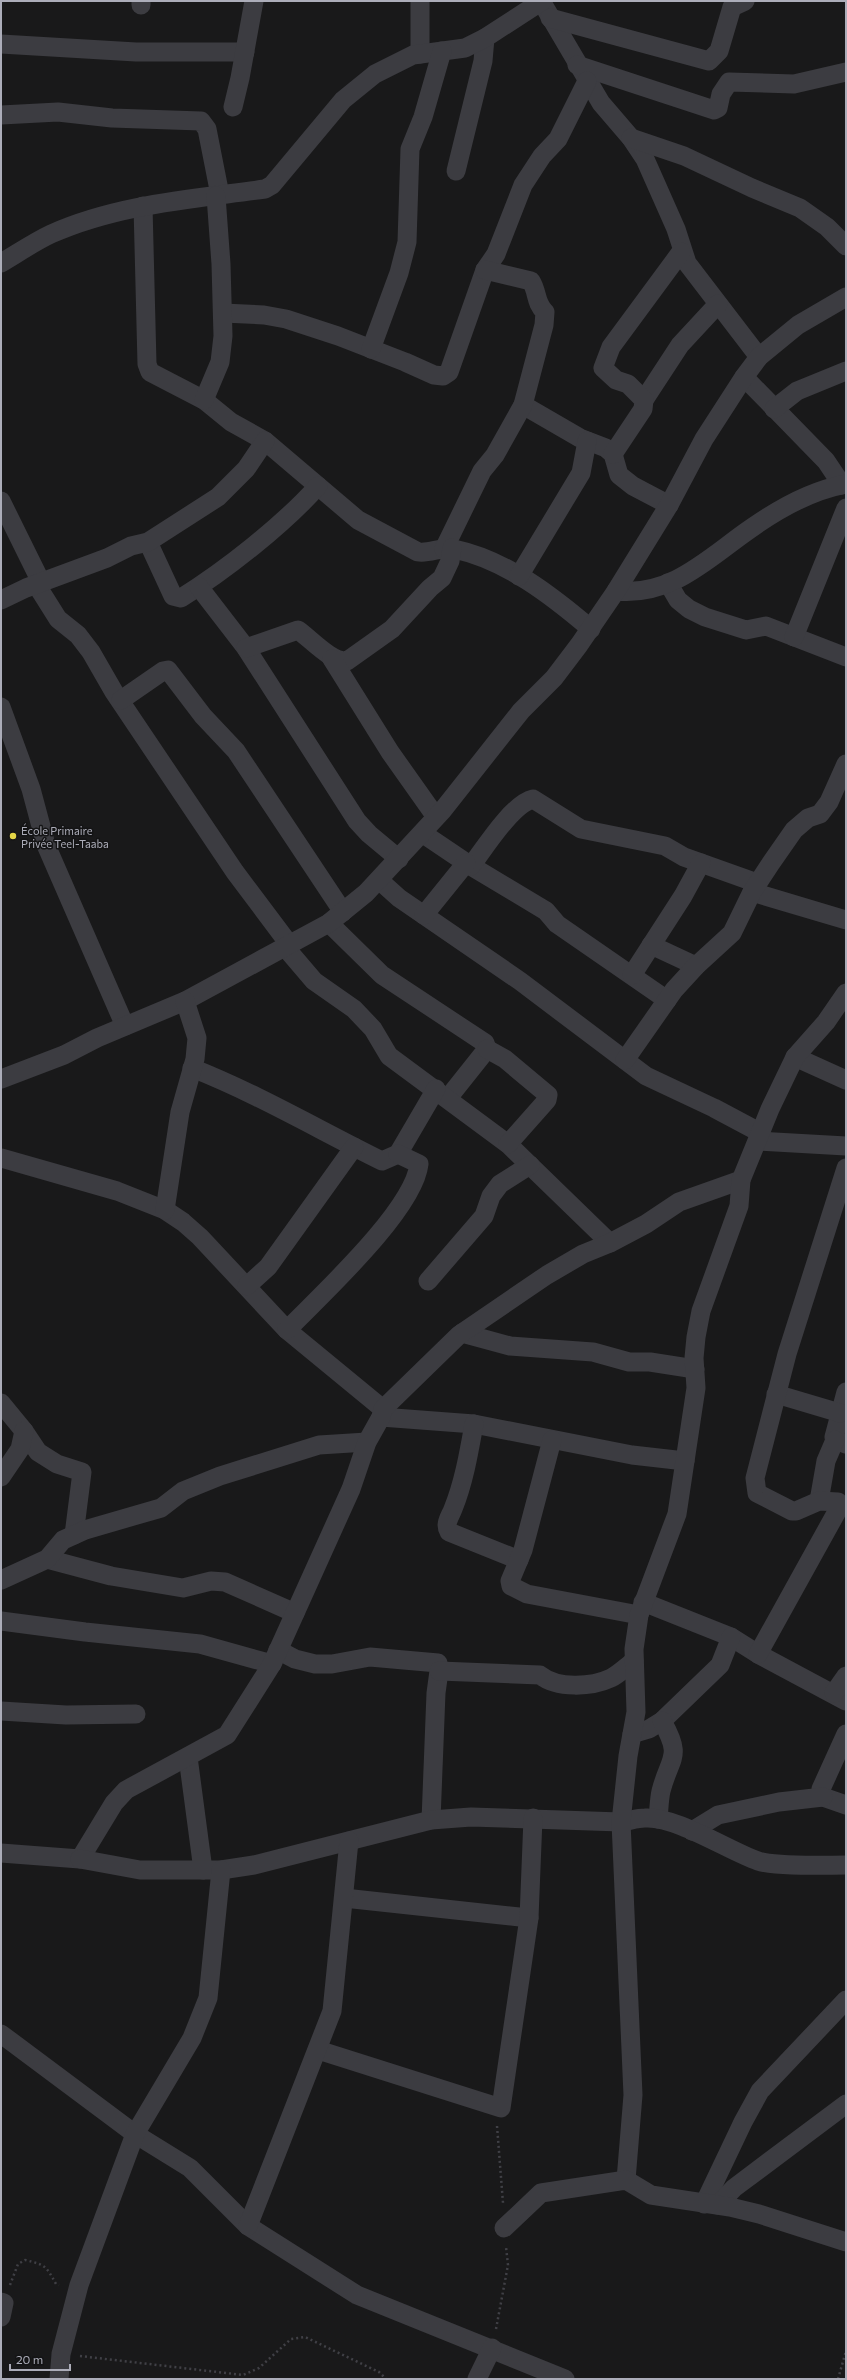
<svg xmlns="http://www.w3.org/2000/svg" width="847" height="2380" font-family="Commissioner,sans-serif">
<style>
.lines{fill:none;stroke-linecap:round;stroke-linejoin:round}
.path{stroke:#404046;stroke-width:2.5;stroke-dasharray:2 3;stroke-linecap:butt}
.minor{stroke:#3c3c41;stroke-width:19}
.poi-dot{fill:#e4d547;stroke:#141415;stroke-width:1.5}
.labels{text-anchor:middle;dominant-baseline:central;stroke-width:3;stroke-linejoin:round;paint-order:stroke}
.poi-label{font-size:11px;fill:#acadb9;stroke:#141415;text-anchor:start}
</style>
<rect width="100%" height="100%" fill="#19191a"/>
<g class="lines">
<g class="path">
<path d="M497,2126l6,77"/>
<path d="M10,2285l8,-21 7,-4c21,5 21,6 31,24l3,1"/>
<path d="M496,2329l12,-64 -2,-18"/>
<path d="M80,2356l163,19 16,-7 32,-29 14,-2 74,35 7,7"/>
<path d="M838,2379l8,-28"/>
</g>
<g class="minor">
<path d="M420,1v53"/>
<path d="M541,1l60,102 30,35 14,21 31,70 11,34 72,94"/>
<path d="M141,5v-4"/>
<path d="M550,18l159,43 10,-10 13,-44 13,-6"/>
<path d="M1,44l135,8h109"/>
<path d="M577,65l137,45 4,-2 3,-14 8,-12 65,2 52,-12"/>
<path d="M233,107l7,-29 14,-77"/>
<path d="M1,115l57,-3 54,6 89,3 6,8 13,66"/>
<path d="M631,138l53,18 68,32 48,20 27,19 19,19"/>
<path d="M456,171l27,-110 2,-23"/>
<path d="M143,206l4,158 3,8 54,28 27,22 34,19 93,79 60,32c12,2 24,-6 36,-3 52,11 97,46 137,80"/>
<path d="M1,263c17,-10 33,-21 50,-29 67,-30 143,-35 214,-45l7,-4 71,-85 32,-26 38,-19 52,-7 20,-10 57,-37"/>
<path d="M223,313l41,2 22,4 52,17 67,26 29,13 9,1 6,-4 36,-102 11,-16 27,-69 19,-29 16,-17 29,-58"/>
<path d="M371,349l28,-76 8,-31 3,-93 13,-32 19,-66"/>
<path d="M744,377l82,84 16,24"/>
<path d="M204,400l16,-38 3,-26 -2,-72 -5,-68"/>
<path d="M644,400l36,-55 38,-41"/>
<path d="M523,405l57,33 26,10 7,6 6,21 14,11 36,19"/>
<path d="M774,409l23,-18 49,-20"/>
<path d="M613,454l30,-45 1,-9 -16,-16 -12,-4 -13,-12 8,-21 70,-95"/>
<path d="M1,501l40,81"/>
<path d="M148,542l25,54 8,2c45,-28 102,-73 137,-112"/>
<path d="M444,549l38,-78 13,-16 28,-50 21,-80 1,-13c-10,-9 -7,-20 -14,-31l-46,-11"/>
<path d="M519,576l62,-103 6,-32"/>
<path d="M668,583l10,17 11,9 16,8 41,13 20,-4 80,31"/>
<path d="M36,584l22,35 20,16 13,17 23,40 121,180 54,72"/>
<path d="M199,587l47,61 111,173 12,13 30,25"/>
<path d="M616,591c57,6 94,-35 137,-64 27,-19 60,-37 93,-43"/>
<path d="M1,600l25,-12 81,-30 24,-12 17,-4 70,-45 28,-28 19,-28"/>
<path d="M794,637l52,-129"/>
<path d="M246,648l52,-18c14,10 33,32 49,31l45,-32 38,-41 12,-10 8,-17 2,-13"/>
<path d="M332,659l58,93 46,65"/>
<path d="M121,700l42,-29 5,-1 35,46 33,35 107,161"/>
<path d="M1,707l30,82 15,56 79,181"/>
<path d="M422,833l49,33 75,45 11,13 110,76"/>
<path d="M471,866c13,-17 41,-62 62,-67l48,30 84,17 19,11 73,26"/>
<path d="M379,880l20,18 121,83 126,95 68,32 47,25"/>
<path d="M752,892l94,28"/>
<path d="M424,915l42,-52"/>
<path d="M329,923l53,52 103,68 2,6 -39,49"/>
<path d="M651,945l45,21"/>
<path d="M285,947l29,34 40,28 19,20 16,27 119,88 102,99"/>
<path d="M632,975l51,-79 18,-33"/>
<path d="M487,1049l18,10 43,36 -1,5 -39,44"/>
<path d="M795,1057l51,23"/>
<path d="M625,1060l49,-70 22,-24 36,-33 20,-41 19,-29 23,-33 14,-12 12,-4 9,-12 17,-38"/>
<path d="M192,1068c66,26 127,62 190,93l16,-7 38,-65"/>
<path d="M1,1079l63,-24 33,-17 88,-37 144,-78 37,-30 76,-82 79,-100 33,-33 25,-33 37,-54 53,-86 35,-66 40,-62 15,-20 39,-32 48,-28"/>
<path d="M758,1141l88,5"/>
<path d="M1,1158l116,33 48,19 18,12 17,15 87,93 96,79"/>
<path d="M165,1210l15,-98 15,-53 2,-21 -12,-37"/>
<path d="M428,1281l56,-65 7,-20 9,-12 30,-19"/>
<path d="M247,1286l21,-19 86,-120"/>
<path d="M287,1330c34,-35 127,-120 132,-166l-21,-10"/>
<path d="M462,1333l48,13 83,6 36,10h21l45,7"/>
<path d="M846,1392l-12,45 1,3 11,4"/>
<path d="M776,1394l64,19"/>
<path d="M1,1403l23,28 14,21 19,12 25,8 -8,63"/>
<path d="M381,1417l93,7 158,31 53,6"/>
<path d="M474,1424c-5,28 -10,58 -21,85 -3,8 -9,15 -4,23l70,28"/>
<path d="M552,1440l-29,110 -13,31 1,5 16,8 112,21"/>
<path d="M1,1477l19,-28 4,-18"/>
<path d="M819,1501l7,-40 9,-21"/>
<path d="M47,1559l64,17 72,12 28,-7 14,1 70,31"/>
<path d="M1,1580l46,-21 16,-19 22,-10 76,-22 22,-17 37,-15 99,-31 48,-3"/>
<path d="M643,1602l88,35 27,17 88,47"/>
<path d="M1,1621l84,11 115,12 72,20"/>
<path d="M278,1650l17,9 20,5h17l38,-7 68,6 1,8 -3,22 -5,127"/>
<path d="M758,1654l82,-148 -2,-4 -19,-1 -23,10h-4l-35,-18 -2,-15 32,-124 59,-186"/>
<path d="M439,1671l101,4c17,14 52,12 71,3 8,-4 16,-12 23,-17"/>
<path d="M834,1693l12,-17"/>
<path d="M1,1711l65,4 70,-1"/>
<path d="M632,1734l17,-5 13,-8 58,-56 11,-28"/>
<path d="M846,1734l-25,55 2,8 23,8"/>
<path d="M188,1757l15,113"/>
<path d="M658,1819c1,-9 1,-19 3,-28 9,-35 22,-33 1,-70"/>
<path d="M692,1831l26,-16 61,-13 44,-5"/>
<path d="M1,1853l79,6 34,-56 12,-13 101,-55 45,-71 79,-175 16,-47 14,-25 2,-8 76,-74 88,-60 36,-21 27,-11 36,-19 33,-22 62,-22"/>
<path d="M80,1859l60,11h81l33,-5 177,-45 40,-3 150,5c8,-1 16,-4 24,-4 31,-2 82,32 113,43 18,6 67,4 88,4"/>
<path d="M344,1898l185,20"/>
<path d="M1,2034l134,100 55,34 58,58 109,69 208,84"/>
<path d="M318,2050l183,58 28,-190 4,-100"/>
<path d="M626,2180l7,-85 -12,-273 7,-66 8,-44 -2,-63 5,-34 38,-101 19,-126 -2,-30 2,-21 5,-26 38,-105 2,-26 29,-71 25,-52 31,-35 20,-29"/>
<path d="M704,2204l39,-82 17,-31 86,-91"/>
<path d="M718,2205l16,-17 112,-84"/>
<path d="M248,2226l84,-215 17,-170"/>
<path d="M504,2228l37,-35 85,-13 25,15 79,12 29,7 87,28"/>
<path d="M1,2302l3,1 -3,14"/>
<path d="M59,2379l2,-25 18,-69 56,-151 57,-96 16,-40 13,-128"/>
<path d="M477,2379l15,-31"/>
</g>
</g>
<circle class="poi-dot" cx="13" cy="836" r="4"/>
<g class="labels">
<g class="poi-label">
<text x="21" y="830">École Primaire<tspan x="21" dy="13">Privée Teel-Taaba</tspan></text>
</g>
</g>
<rect width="847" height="2380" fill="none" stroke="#acadb9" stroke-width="4"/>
<path d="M10 2364v6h60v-6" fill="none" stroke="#acadb9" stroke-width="2"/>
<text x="16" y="2364" font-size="12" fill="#acadb9" stroke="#141415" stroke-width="3" paint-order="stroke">20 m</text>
</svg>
